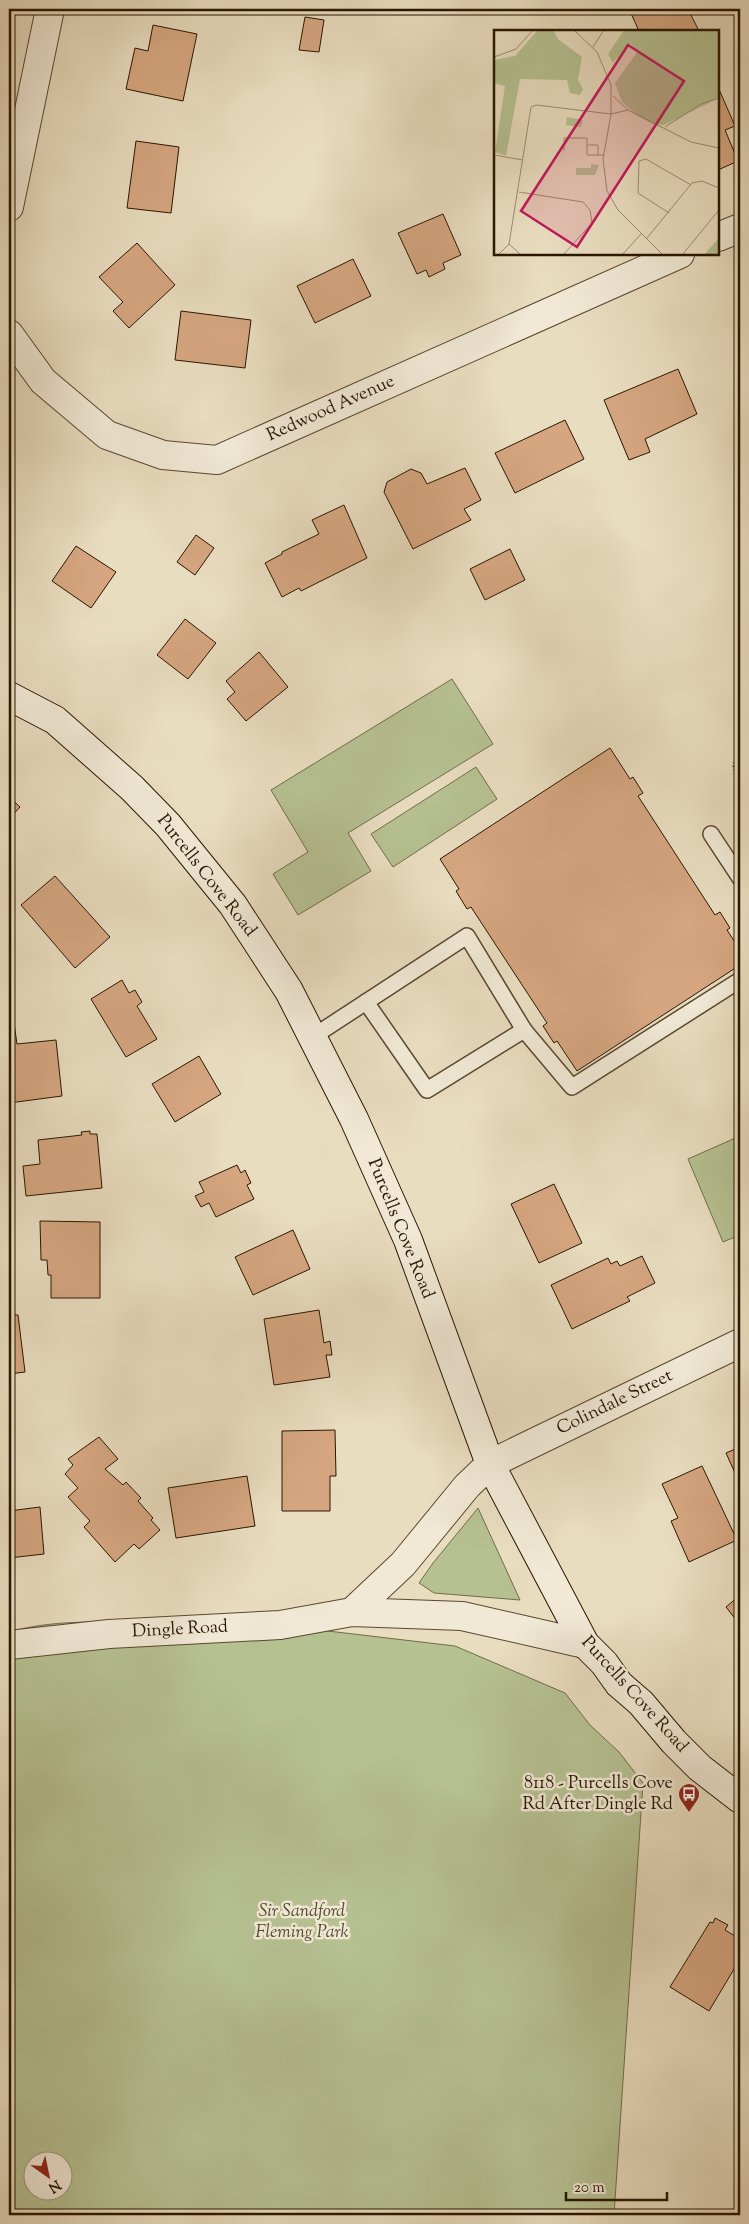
<svg xmlns="http://www.w3.org/2000/svg" width="749" height="2224" font-family="'Sorts Mill Goudy',serif">
<style>
.green{fill:#b6c192;stroke:#706c49;fill-rule:evenodd}
.building{fill:#d5a680;stroke:#291600}
.lines{fill:none;stroke-linecap:round;stroke-linejoin:round}
.service-casing{stroke:#594830;stroke-width:18}
.minor-casing{stroke:#594830;stroke-width:30}
.tertiary-casing{stroke:#594830;stroke-width:30}
.secondary-casing{stroke:#291600;stroke-width:30}
.path{stroke:#291600;stroke-width:3;stroke-dasharray:1 2.5;stroke-linecap:butt}
.service{stroke:#f1e9d6;stroke-width:15}
.minor{stroke:#f1e9d6;stroke-width:28}
.tertiary{stroke:#f1e9d6;stroke-width:28}
.secondary{stroke:#f1e9d6;stroke-width:28}
.labels{text-anchor:middle;dominant-baseline:central;stroke-width:5;stroke-linejoin:round;paint-order:stroke}
.street-label{font-size:18px;fill:#291600;stroke:#f1e9d6}
.poi-label{font-size:18px;fill:#291600;stroke:#f1e9d6;text-anchor:end}
.park-label{font-size:18px;font-style:italic;fill:#53492c;stroke:#f1e9d6}
.inset-road{fill:none;stroke:#9c8d73;stroke-width:1}
.view{fill:#c2185b;fill-opacity:0.15;stroke:#c2185b;stroke-width:2.5}
.inset-edge{fill:none;stroke:#291600;stroke-width:2.5}
</style>
<rect width="100%" height="100%" fill="#e9ddc0"/>
<filter id="stains"><feTurbulence type="fractalNoise" baseFrequency=".004" numOctaves="4"/><feColorMatrix values="0 0 0 0 .2 0 0 0 0 .09 0 0 0 0 .02 0 0 0 .5 -.17"/></filter>
<radialGradient id="worn" r=".72"><stop offset=".6" stop-color="#630" stop-opacity="0"/><stop offset="1" stop-color="#630" stop-opacity=".3"/></radialGradient>
<g class="green">
<path d="M452,679l41,65 -145,89 23,38 -73,44 -25,-41 35,-22 -37,-62z"/>
<path d="M476,767l21,32 -104,68 -22,-33z"/>
<path d="M740,1136v99l-17,7 -35,-83z"/>
<path d="M478,1508l42,92 -86,-7 -15,-10 14,-20z"/>
<path d="M226,1619l229,27 110,47 25,32 29,27 24,31 -29,432h-605v-583c63,-18 141,-7 207,-4zM32,2162h30v30h-30z"/>
</g>
<g class="building">
<path d="M629,9h59l10,20 -5,2h-54z"/>
<path d="M305,17l19,3 -5,32 -20,-2z"/>
<path d="M153,25l44,9 -14,67 -57,-12 9,-41 13,3z"/>
<path d="M718,87l17,39 -10,4 13,31 -20,9z"/>
<path d="M136,141l43,6 -8,66 -44,-5z"/>
<path d="M443,214l18,41 -18,8 2,6 -16,8 -3,-7 -9,4 -19,-41z"/>
<path d="M137,243l38,42 -46,43 -16,-17 10,-9 -24,-25z"/>
<path d="M353,259l18,37 -56,27 -18,-37z"/>
<path d="M181,311l70,9 -6,48 -70,-8z"/>
<path d="M678,369l19,45 -52,25 5,13 -21,8 -25,-60z"/>
<path d="M565,420l19,39 -69,34 -20,-40z"/>
<path d="M465,468l16,32 -17,9 7,11 -58,29 -29,-57 3,-10 24,-13 10,4 6,11z"/>
<path d="M344,505l23,53 -66,33 -2,-3 -17,9 -17,-34 17,-9v-2l37,-18 -7,-14z"/>
<path d="M196,535l18,13 -19,27 -18,-13z"/>
<path d="M76,546l40,26 -25,36 -39,-27z"/>
<path d="M510,549l15,31 -40,20 -15,-31z"/>
<path d="M185,619l31,24 -28,36 -31,-24z"/>
<path d="M259,652l29,35 -42,34 -19,-22 8,-7 -9,-11z"/>
<path d="M610,748l20,31 3,-2 10,16 -5,3 77,119 5,-3 10,16 -3,2 13,20v15l-163,106 -20,-30 -3,2 -11,-17 4,-3 -76,-116 -4,2 -11,-18 3,-2 -19,-30z"/>
<path d="M9,797l11,10 -11,12z"/>
<path d="M55,876l55,61 -35,31 -54,-63z"/>
<path d="M122,980l7,13 6,-3 7,12 -5,4 20,33 -31,18 -35,-58z"/>
<path d="M9,1009h3l5,35 39,-4 6,56 -53,7z"/>
<path d="M199,1056l22,38 -46,28 -23,-38z"/>
<path d="M90,1131v3h7l5,54 -76,8 -3,-30 17,-2 -2,-24 44,-5 -1,-3z"/>
<path d="M237,1165l4,8 4,-3 6,13 -4,2 7,14 -38,18 -7,-14 -8,4 -6,-11 9,-4 -5,-10z"/>
<path d="M554,1184l28,59 -43,20 -28,-59z"/>
<path d="M40,1221l60,1v76h-49v-23h-3l-1,-15h-6z"/>
<path d="M293,1230l17,39 -57,26 -18,-38z"/>
<path d="M642,1256l13,27 -28,14 3,4 -58,28 -21,-44 57,-27 3,6 6,-3 3,5z"/>
<path d="M319,1310l5,33 6,-2 2,14h-6l4,22 -56,8 -10,-66z"/>
<path d="M9,1315h9l7,57 -16,2z"/>
<path d="M335,1430l1,46h-6v35h-48v-80z"/>
<path d="M99,1437l19,22 -13,10 18,16 3,-3 15,16 -3,3 15,17 -2,2 9,10 -21,19 -5,-5 -19,18 -31,-35 6,-6 -22,-24 10,-9 -13,-14 8,-9 -5,-6z"/>
<path d="M740,1447v23l-5,3 -9,-20z"/>
<path d="M702,1466l35,74 -48,22 -18,-41 7,-3 -16,-34z"/>
<path d="M247,1476l8,50 -79,12 -8,-50z"/>
<path d="M40,1507l4,47 -35,4v-47z"/>
<path d="M740,1586v39l-14,-18 12,-10 -4,-5z"/>
<path d="M715,1918l13,7 -3,5 15,9v20l-31,52 -39,-24 40,-65 3,1z"/>
</g>
<g class="lines">
<g class="service-casing">
<g id="service">
<path d="M711,834l29,44"/>
<path d="M366,1002l61,88 97,-60 48,57 168,-107"/>
<path d="M314,1036l153,-100 57,94"/>
</g>
</g>
<g class="minor-casing">
<g id="minor">
<path d="M9,207l41,-198"/>
<path d="M718,237l22,-9"/>
<path d="M9,334l34,47 64,54 56,20 54,5 463,-206"/>
<path d="M352,1612l51,-48 64,-78 23,-22"/>
<path d="M9,1645l100,-11 171,-9 72,-13 110,4 123,28"/>
</g>
</g>
<g class="tertiary-casing">
<path id="tertiary" d="M490,1464l250,-121"/>
</g>
<g class="secondary-casing">
<path id="secondary" d="M9,696l46,24 77,68 36,37 65,80 56,86 65,128 54,121 82,224 95,180 19,19 15,21 22,19 33,39 26,26 40,31"/>
</g>
<path class="path" d="M740,735l-6,31 6,36"/>
<use href="#service" class="service"/>
<use href="#minor" class="minor"/>
<use href="#tertiary" class="tertiary"/>
<use href="#secondary" class="secondary"/>
</g>
<defs>
<g id="bus-pin" transform="scale(1.125)"><path d="M0 17L-7.5 6A9.5 9.5 0 1 1 7.5 6Z" fill="#8f2418" stroke="#f1e9d6"/><path d="M-5-6H5V4H4V6H2V4H-2V6H-4V4H-5ZM-3.5-4V0h7V-4ZM-3.5 1.2v1.5H-2V1.2ZM2 1.2v1.5H3.5V1.2Z" fill="#fff"/></g>
</defs>
<g fill-rule="evenodd">
<use href="#bus-pin" x="689" y="1794"/>
</g>
<g class="labels">
<g class="street-label">
<text transform="translate(331 409) rotate(-24)">Redwood Avenue</text>
<text transform="translate(206 876) rotate(52)">Purcells Cove Road</text>
<text transform="translate(400 1229) rotate(68)">Purcells Cove Road</text>
<text transform="translate(615 1403) rotate(-26)">Colindale Street</text>
<text transform="translate(180 1630) rotate(-3)">Dingle Road</text>
<text transform="translate(634 1695) rotate(48)">Purcells Cove Road</text>
</g>
<g class="poi-label">
<text x="673" y="1784">8118 - Purcells Cove<tspan x="673" dy="21">Rd After Dingle Rd</tspan></text>
</g>
<g class="park-label">
<text x="302" y="1912">Sir Sandford<tspan x="302" dy="21">Fleming Park</tspan></text>
</g>
</g>
<g transform="translate(494 30)">
<rect width="225" height="225" fill="#e9ddc0"/>
<path d="M44,0h15l5,9 24,18 -4,23 5,9 -3,6 -10,-2 -3,-13 -47,-1 -14,77 -11,-4 10,-66 -11,-3v-23l21,-4zM130,0h95v68l-55,27 -11,-1 -15,-8 -16,-14 -7,-19 23,-32 -8,-7 -17,19 -5,-9zM73,87l16,3 -2,7 -15,-2zM97,134l8,1 -4,10h-19v-7h15zM225,207v18h-15l14,-16z" fill="#b6c192"/>
<path class="inset-road" d="M80,0l23,22 14,33v29l-8,45 4,32 11,19 45,45M99,17l11,-17M0,27l22,-8 17,-19M119,66l15,14 63,32 28,6M171,97l36,-23 18,-6M93,115v10h16M70,121v-13h23v7h11v10M0,125l29,5M25,162l64,10 7,8 2,13 -29,32M175,183l-31,-20 1,-32 7,-2 45,26M153,208l45,-55 10,-2 17,7M15,214l22,-137 5,-2 75,9 17,-4M15,214l12,11M4,225l11,-11M128,225l20,-22M188,225l37,-45"/>
<path class="view" d="M134,15l56,36 -107,166 -56,-36z"/>
<rect width="225" height="225" class="inset-edge"/>
</g>
<rect width="749" height="2224" fill="none" stroke="#e9ddc0" stroke-width="30"/>
<rect x="10" y="10" width="729" height="2204" fill="none" stroke="#291600" stroke-width="2.5"/>
<rect x="15" y="15" width="719" height="2194" fill="none" stroke="#291600"/>
<g transform="translate(48 2176) rotate(147)"><circle r="24" fill="#f1e9d6" stroke="#a19580"/>
<path d="M0-4L9 19L0 12L-9 19Z" fill="#8f2418"/>
<text y="-8" font-size="14" font-weight="bold" text-anchor="middle" fill="#291600">N</text>
</g>
<path d="M566 2192v8h101v-8" fill="none" stroke="#291600" stroke-width="2.5"/>
<text x="574" y="2192" font-size="15" fill="#291600" stroke="#f1e9d6" stroke-width="4" paint-order="stroke">20 m</text>
<rect width="100%" height="100%" filter="url(#stains)"/>
<rect width="100%" height="100%" fill="url(#worn)"/>
</svg>
